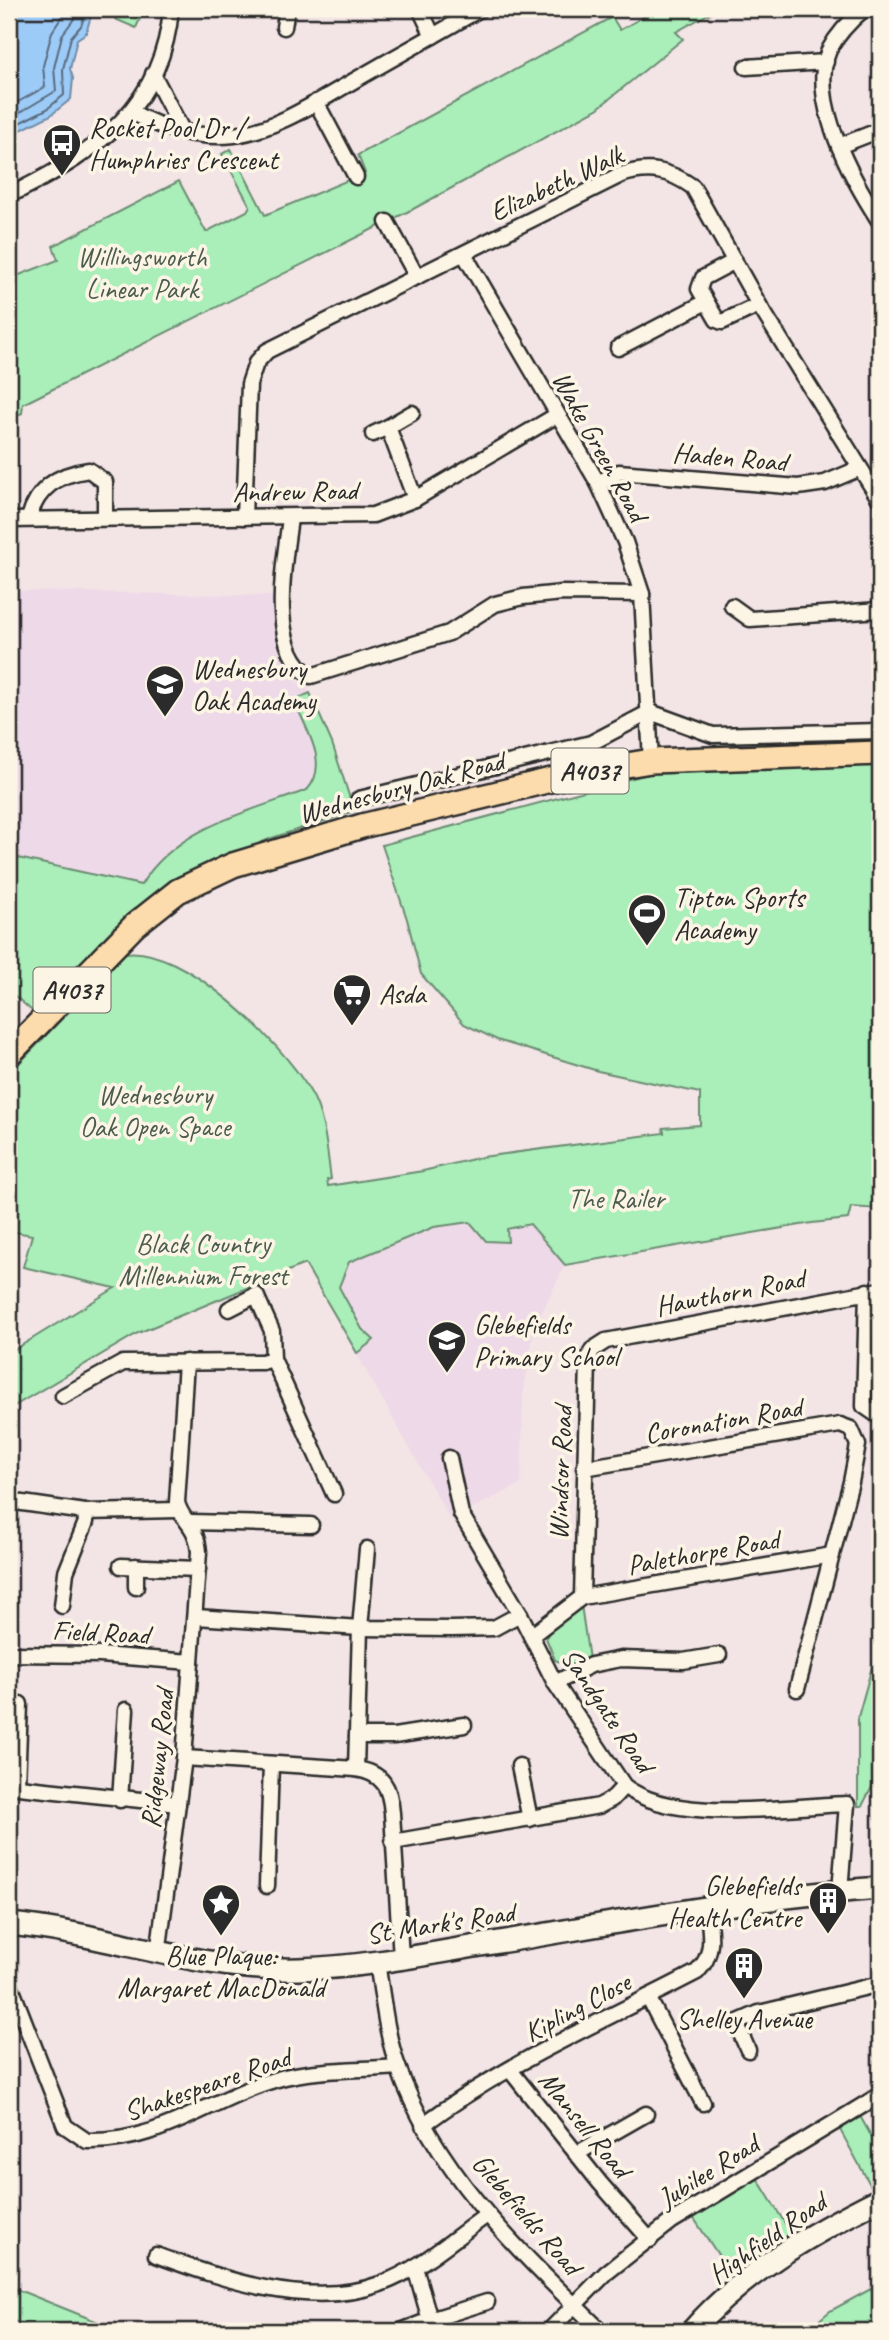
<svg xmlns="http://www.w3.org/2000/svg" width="889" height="2340" font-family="Caveat,sans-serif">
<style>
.built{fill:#edd9e7}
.green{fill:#aaeeb9;stroke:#6a8c72;stroke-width:2}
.water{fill:#9dcbf8;stroke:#6f8ba6;stroke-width:2}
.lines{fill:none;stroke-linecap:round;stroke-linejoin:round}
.shore{stroke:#596b7d;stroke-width:2}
.street-casing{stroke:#2b2b2b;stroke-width:19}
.secondary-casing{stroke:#2b2b2b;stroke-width:26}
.primary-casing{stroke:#2b2b2b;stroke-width:28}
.street{stroke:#fcf5e5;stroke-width:14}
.secondary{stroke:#fcf5e5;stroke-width:21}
.primary{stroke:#fcdcac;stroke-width:23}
.labels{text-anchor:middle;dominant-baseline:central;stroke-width:7;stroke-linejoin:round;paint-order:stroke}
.shield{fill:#fcf5e5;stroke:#6a6863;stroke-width:2}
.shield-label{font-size:26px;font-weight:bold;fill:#2b2b2b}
.poi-label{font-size:28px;fill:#2b2b2b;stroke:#fcf5e5;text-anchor:start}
.street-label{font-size:28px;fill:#2b2b2b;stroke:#fcf5e5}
.park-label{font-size:28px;fill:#4b5c4e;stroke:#fcf5e5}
</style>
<rect width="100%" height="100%" fill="#f3e4e6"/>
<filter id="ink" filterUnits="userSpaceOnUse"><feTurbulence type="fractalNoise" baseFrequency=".0143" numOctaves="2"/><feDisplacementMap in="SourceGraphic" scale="14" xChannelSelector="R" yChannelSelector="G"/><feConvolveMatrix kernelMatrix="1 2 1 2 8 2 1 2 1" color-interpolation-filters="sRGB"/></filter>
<g filter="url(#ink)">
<g class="built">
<path d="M21,591l253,5 -1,15 22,70 13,8 24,54 22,68 -82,27 -125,48 -138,-30v-259z"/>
<path d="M481,1210l70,11 14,44 -31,63 -11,68 -2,88 -71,35 -144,-255z"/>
</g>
<g class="green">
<path d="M119,9h25l-8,19 -21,-9z"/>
<path d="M657,9h60l-41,23 7,7 -86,70 -182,99 -392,196 -1,9 -13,7v-141l49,-19 -5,-14 126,-65 27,51 41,-21 3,-5 -28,-52 9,-5 34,66 100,-42 -7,-18 254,-138 8,13z"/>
<path d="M310,693l22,50 22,68 -82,27 -82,34 -48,33 -44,41 -57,61 -10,3 -22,-19v-135l132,29c35,-58 106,-72 166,-95 24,-26 -2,-62 -13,-90z"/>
<path d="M880,765v444l-29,-2 -3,12 -36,4 -247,42 -35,-41 -23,5 1,13 -22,-1 -16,-19 -36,5 -85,35 -10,25 23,42 12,11 -17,13 -52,-89 -167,69 -129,76v-56l106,-65 -92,-21 9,-32 -23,-4v-157l116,-121c58,-9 157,90 185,138 15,24 17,60 21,88l-4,1 1,6 95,-15 59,-14 182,-24 -1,-5 37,-3v-32l-102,-22 -101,-31 -33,-16 -43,-50 -14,-55 -25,-74 273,-73z"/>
<path d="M581,1605l8,54 -19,7 -15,-6 -9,-22 7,-13z"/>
<path d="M880,1638v134l-18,34h-4v-89z"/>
<path d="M860,2116l20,36v34l-7,4 -34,-62z"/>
<path d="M757,2178l34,55 -58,44 -40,-60z"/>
<path d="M880,2284v47h-74l24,-20z"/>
<path d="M16,2289l87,35 30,7h-95l-29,-12v-24z"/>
</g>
<path class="water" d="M9,9h84l-7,24 -9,6 -7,30 3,9 -2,21 -20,16 -42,21z"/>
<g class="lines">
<g class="shore">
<path d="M9,107l36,-20 -2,-21 9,-34 15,-23"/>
<path d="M9,119l47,-28 -2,-23 8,-33 12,-16 4,-10"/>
<path d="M9,128l38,-19 17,-14 -1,-26 8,-32 10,-11 6,-17"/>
</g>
<g class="street-casing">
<g id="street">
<path d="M420,9l13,27"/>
<path d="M864,9c-13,11 -27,26 -35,41 -22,50 25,132 51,172"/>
<path d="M284,27l3,-18"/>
<path d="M746,67l80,-5"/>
<path d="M153,74l29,56"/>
<path d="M316,102l40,75"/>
<path d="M132,112c29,17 68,27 102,23 41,-5 81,-32 116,-52 43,-25 87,-49 130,-74"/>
<path d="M839,146l41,-16"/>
<path d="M9,193l9,-2c80,-40 145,-86 153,-182"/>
<path d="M387,222l30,55"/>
<path d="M464,254l134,229 27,59 17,52 9,167"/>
<path d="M735,261l-32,17 -4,11 18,31 5,2 37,-17"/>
<path d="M618,348l88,-46"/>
<path d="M388,427l24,-14"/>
<path d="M373,434l15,-7 27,72"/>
<path d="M598,483l21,-11 179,15 27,-4 33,-14"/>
<path d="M244,517l5,-133 7,-21 11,-12 354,-176c29,-9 48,-5 72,12l66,118 121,195"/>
<path d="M29,518c8,-30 29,-44 60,-48l16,12v35"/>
<path d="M290,518c-5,42 -24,131 21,158l138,-43 46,-29 28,-7 39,-4 80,1"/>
<path d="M9,520l364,-5 42,-16 142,-84"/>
<path d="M732,606l18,13 130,-9"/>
<path d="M359,799l232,-56 59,-31 63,23 167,-4"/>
<path d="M867,1291l-3,115 16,11"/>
<path d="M273,1359l61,135"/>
<path d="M63,1396l60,-33 139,-1 11,-3 -1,-28 -16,-36 -27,14"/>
<path d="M449,1458l12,56 59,100 35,69 69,103c51,39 159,20 223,18l-7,87"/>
<path d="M584,1468l256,-43 11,4 7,16 -7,37 -54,207"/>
<path d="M9,1501l76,11 93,-2"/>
<path d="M190,1522l121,3"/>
<path d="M121,1566l77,3"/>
<path d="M136,1566v21"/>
<path d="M582,1597l6,-236 4,-11 14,-9 274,-51"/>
<path d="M62,1606l4,-34 20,-50 -1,-10"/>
<path d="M196,1617l164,11 92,1 42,-1 26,-14"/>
<path d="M531,1636l51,-39 250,-42"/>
<path d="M9,1654l91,1 91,7"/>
<path d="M555,1683l36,-18 30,-6 62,2 36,-6"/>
<path d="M357,1736h37l70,-11"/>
<path d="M184,1758l172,11c27,4 34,18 36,44l9,145"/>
<path d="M519,1766l11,53"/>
<path d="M356,1769l4,-141 7,-79"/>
<path d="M9,1786l169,18"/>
<path d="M17,1786l3,-82"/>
<path d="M120,1800l6,-90"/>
<path d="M393,1842l206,-36 13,-7 12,-13"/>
<path d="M267,1886l4,-122"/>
<path d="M158,1954l26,-196 15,-206c-2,-28 -19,-32 -22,-50l9,-140"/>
<path d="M377,1963c6,35 9,71 21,104 37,106 125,188 203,264"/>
<path d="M9,1982l56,144 22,15c78,2 126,-46 198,-64 33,-8 78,-7 113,-10"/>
<path d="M648,1997l55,106"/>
<path d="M748,2050l-12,-27 23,-10 121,-29"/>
<path d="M510,2070l90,113 50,57"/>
<path d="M423,2125c83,-62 182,-105 274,-153 19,-19 13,-41 10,-66"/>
<path d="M576,2154l70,-40"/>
<path d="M156,2255c66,24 154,55 224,29 39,-14 73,-45 107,-69"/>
<path d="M415,2267l15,53 57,-18"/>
<path d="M401,2331l29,-11"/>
<path d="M549,2331l57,-58 66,-52 208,-126"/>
</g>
</g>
<g class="secondary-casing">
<g id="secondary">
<path d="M9,1924c98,9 191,48 291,45 67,-2 133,-16 199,-27 127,-21 253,-45 381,-54"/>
<path d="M692,2331c50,-58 120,-98 188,-132"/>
</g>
</g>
<g class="primary-casing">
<path id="primary" d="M9,1054l126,-129 43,-34 55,-26 129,-39 222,-54 67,-11 229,-8"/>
</g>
<use href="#street" class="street"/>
<use href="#secondary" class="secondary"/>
<use href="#primary" class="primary"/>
</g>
</g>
<defs>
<g id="bus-pin" transform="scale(2.0125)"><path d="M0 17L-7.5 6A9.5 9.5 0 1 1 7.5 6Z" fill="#2b2b2b" stroke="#fcf5e5"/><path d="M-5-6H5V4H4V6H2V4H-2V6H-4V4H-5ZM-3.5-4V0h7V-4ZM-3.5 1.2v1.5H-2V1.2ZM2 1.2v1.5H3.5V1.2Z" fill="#fff"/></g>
<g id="school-pin" transform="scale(2.0125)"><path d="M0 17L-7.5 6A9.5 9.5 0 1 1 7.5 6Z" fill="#2b2b2b" stroke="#fcf5e5"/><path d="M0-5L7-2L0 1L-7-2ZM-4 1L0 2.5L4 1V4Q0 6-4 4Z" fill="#fff"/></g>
<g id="stadium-pin" transform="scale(2.0125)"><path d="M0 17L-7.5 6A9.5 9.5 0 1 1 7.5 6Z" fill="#2b2b2b" stroke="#fcf5e5"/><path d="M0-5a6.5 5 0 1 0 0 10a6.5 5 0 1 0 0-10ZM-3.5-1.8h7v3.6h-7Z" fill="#fff"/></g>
<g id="supermarket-pin" transform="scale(2.0125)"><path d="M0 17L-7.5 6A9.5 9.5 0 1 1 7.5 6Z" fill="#2b2b2b" stroke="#fcf5e5"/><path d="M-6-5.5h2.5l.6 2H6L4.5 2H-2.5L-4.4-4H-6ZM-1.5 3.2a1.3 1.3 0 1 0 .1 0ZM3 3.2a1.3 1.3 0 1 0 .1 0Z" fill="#fff"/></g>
<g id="building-pin" transform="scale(2.0125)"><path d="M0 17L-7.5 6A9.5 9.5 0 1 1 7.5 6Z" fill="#2b2b2b" stroke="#fcf5e5"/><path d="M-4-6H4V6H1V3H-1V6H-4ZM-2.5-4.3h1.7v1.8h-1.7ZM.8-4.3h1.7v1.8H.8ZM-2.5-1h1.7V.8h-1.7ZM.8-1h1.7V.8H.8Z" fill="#fff"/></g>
<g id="sight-pin" transform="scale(2.0125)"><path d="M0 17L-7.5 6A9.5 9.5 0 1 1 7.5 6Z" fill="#2b2b2b" stroke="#fcf5e5"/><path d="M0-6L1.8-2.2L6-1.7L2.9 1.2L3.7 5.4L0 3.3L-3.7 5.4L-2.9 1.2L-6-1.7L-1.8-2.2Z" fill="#fff"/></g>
</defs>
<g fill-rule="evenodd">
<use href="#bus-pin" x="62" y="143"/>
<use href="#school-pin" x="165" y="684"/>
<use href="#stadium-pin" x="647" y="913"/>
<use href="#supermarket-pin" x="352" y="993"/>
<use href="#school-pin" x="447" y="1340"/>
<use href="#building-pin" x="828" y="1901"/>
<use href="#sight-pin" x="221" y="1903"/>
<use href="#building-pin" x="744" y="1966"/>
</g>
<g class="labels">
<g class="shield">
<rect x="551.5" y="748.5" width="77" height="45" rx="5"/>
<rect x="33.5" y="967.5" width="77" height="45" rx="5"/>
</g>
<g class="shield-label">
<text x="590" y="771">A4037</text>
<text x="72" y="990">A4037</text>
</g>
<g class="poi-label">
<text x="89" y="127">Rocket Pool Dr /<tspan x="89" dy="32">Humphries Crescent</tspan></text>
<text x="192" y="668">Wednesbury<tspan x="192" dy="32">Oak Academy</tspan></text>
<text x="674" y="897">Tipton Sports<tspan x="674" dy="32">Academy</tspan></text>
<text x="379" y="993">Asda</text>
<text x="474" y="1324">Glebefields<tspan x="474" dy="32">Primary School</tspan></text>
<text x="801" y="1885" text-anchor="end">Glebefields<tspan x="801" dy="32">Health Centre</tspan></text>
<text x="221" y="1955" text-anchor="middle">Blue Plaque:<tspan x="221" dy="32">Margaret MacDonald</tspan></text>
<text x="744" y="2018" text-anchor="middle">Shelley Avenue</text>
</g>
<g class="street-label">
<text transform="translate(556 183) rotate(-25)">Elizabeth Walk</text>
<text transform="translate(600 446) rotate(61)">Wake Green Road</text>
<text transform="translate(730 457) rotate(5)">Haden Road</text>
<text transform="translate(295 491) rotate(-1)">Andrew Road</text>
<text transform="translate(401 787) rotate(-15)">Wednesbury Oak Road</text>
<text transform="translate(730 1292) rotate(-11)">Hawthorn Road</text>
<text transform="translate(723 1420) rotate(-10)">Coronation Road</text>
<text transform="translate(560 1473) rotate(-88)">Windsor Road</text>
<text transform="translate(703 1552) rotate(-10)">Palethorpe Road</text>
<text transform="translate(101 1632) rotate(3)">Field Road</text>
<text transform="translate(608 1710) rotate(56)">Sandgate Road</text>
<text transform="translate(157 1759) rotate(-84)">Ridgeway Road</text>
<text transform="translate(440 1923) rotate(-9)">St Mark's Road</text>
<text transform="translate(577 2007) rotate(-28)">Kipling Close</text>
<text transform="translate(207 2084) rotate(-19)">Shakespeare Road</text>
<text transform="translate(585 2124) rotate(51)">Mansell Road</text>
<text transform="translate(708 2171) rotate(-32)">Jubilee Road</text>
<text transform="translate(527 2214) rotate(49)">Glebefields Road</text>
<text transform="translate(767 2238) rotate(-35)">Highfield Road</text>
</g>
<g class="park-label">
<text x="142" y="256">Willingsworth<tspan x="142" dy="32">Linear Park</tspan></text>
<text x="155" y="1094">Wednesbury<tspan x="155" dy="32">Oak Open Space</tspan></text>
<text x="616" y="1198">The Railer</text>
<text x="203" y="1243">Black Country<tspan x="203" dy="32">Millennium Forest</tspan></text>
</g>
</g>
<rect width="889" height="2340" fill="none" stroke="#fcf5e5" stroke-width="35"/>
<rect x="18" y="18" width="854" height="2305" fill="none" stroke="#2b2b2b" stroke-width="2.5" filter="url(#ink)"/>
</svg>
